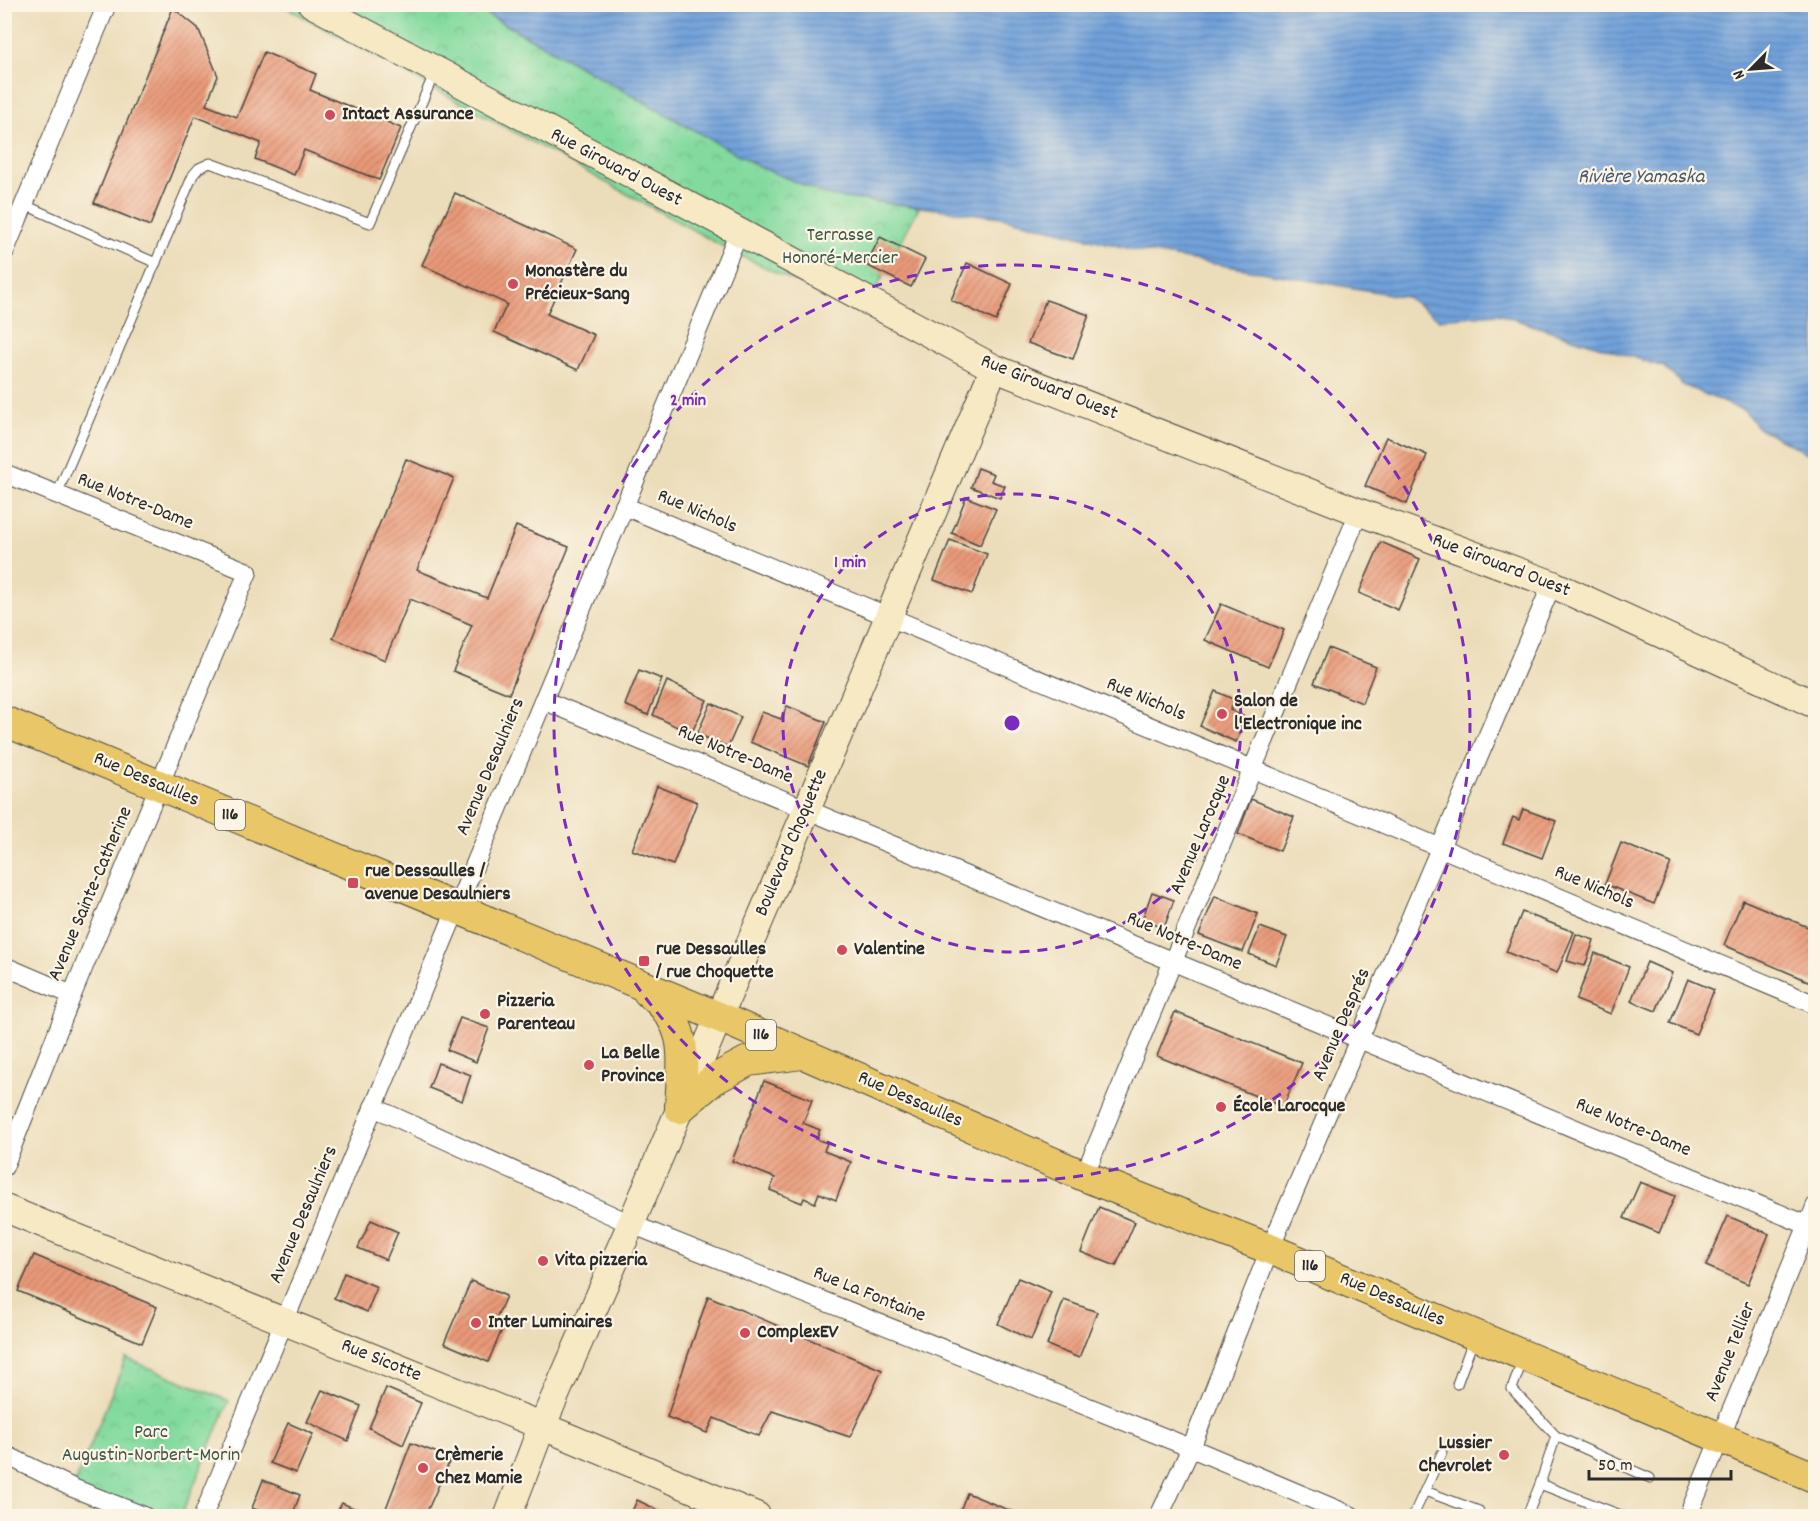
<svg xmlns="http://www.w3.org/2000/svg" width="1820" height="1521" font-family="Dekko,sans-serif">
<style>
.park{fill:url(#park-crowns);stroke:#568264;stroke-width:1.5}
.water{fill:url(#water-rules);stroke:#4e6682;stroke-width:1.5}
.building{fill:url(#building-hatch)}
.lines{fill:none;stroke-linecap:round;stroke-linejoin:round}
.lane-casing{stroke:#484640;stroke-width:11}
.street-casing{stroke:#484640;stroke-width:20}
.secondary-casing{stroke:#484640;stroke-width:29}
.primary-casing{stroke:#484640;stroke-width:32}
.lane{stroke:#fff;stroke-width:9}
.street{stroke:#fff;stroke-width:18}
.secondary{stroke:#f6e9c3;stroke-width:27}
.primary{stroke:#e9c769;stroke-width:30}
.ring{fill:none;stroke:#7b2cbf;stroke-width:3;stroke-dasharray:10 8}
.poi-dot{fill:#d1495b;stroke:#fcf5e5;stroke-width:2}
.labels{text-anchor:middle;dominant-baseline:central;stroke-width:4.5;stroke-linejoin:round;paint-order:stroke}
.shield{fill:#fcf5e5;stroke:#6a6863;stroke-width:1.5}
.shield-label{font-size:18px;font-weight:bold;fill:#2b2b2b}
.poi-label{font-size:20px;font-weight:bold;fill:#2b2b2b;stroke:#fcf5e5;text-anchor:start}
.street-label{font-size:20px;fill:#2b2b2b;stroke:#fcf5e5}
.park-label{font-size:20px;fill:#415748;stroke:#fcf5e5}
.water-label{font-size:21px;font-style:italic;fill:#475a71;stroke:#fcf5e5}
.centre{fill:#7b2cbf;stroke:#fcf5e5;stroke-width:3}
.ring-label{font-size:18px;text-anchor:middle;font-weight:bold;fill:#7b2cbf;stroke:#fcf5e5;stroke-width:4.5;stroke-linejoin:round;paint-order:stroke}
</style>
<defs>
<pattern id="park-crowns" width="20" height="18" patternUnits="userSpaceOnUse" patternTransform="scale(1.5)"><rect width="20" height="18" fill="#82da9e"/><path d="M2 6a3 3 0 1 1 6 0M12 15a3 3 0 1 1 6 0" fill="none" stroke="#70bb88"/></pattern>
<pattern id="water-rules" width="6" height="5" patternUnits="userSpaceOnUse" patternTransform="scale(1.5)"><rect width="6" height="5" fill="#71a1da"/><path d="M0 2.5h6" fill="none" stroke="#5d83b1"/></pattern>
<pattern id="building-hatch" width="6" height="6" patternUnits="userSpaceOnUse" patternTransform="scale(1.5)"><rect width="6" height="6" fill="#ea9a79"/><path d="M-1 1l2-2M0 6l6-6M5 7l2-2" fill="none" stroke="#be7e63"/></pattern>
</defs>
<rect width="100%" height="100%" fill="#fcf5e5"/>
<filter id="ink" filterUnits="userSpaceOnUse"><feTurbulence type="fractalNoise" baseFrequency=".0167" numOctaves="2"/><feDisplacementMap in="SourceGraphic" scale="12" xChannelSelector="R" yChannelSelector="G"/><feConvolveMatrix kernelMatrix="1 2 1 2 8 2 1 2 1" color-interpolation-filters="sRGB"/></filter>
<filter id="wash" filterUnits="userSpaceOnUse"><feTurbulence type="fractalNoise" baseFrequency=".008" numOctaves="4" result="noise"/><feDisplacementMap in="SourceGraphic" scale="24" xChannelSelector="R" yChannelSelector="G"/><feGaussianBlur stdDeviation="1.35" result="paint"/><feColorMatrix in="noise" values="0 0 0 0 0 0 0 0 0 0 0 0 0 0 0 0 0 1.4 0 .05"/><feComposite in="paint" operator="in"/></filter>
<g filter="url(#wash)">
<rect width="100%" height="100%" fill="#ecddba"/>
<g class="park">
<path d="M282,5h188l290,162 70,29 89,11 -56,107 -130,-62z"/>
<path d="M126,1358l103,43 -48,115h-37l-71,-28z"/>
</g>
<path class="water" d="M471,5h1344v452l-58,-30 -12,-16 -62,-26 -19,-18 -166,-53 -59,5 -33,-22 -271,-47 -133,-33 -172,-21 -70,-29z"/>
<g id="blocks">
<g class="building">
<path d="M173,8l25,20 20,48 -12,29 31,12 27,-65 52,22 -6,16 91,38 -22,52 -75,-30 -10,25 -39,-16 6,-16 -66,-27 -45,110 -56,-23z"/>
<path d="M455,193l122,56 -30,65 47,21 -16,35 -84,-38 13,-28 -85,-39z"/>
<path d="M880,237l45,22 -14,28 -45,-22z"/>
<path d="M967,263l45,21 -16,37 -45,-21z"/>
<path d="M1046,300l43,15 -16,44 -45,-16z"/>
<path d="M1386,437l41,18 -20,49 -42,-18z"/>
<path d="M406,459l48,19 -37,92 70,28 29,-72 53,21 -60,147 -56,-23 19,-46 -62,-26 -25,61 -52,-22z"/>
<path d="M978,468l16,6 -3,7 14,5 -5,12 -29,-11z"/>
<path d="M966,497l30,12 -16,36 -28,-12z"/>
<path d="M950,540l37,14 -15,40 -38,-14z"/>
<path d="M1381,542l39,17 -22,51 -39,-17z"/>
<path d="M1221,604l63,26 -16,37 -63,-27z"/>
<path d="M1328,648l48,19 -14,36 -48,-20z"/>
<path d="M639,670l23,9 -14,36 -23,-10z"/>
<path d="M667,681l40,19 -16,34 -38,-19z"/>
<path d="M1215,691l20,9 -5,10 17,8 -11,24 -36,-16z"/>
<path d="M711,703l30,14 -13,30 -31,-13z"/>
<path d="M787,706l39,16 -18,44 -58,-24 12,-30 19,7z"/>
<path d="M657,786l40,16 -24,63 -41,-15z"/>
<path d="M1251,799l43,18 -14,34 -42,-17z"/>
<path d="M1523,809l33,12 -14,37 -39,-15 10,-26 6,3z"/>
<path d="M1621,843l50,20 -17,41 -49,-20z"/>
<path d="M1152,892l22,8 -10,28 -22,-8z"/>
<path d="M1215,896l43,18 -15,38 -44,-17z"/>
<path d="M1743,900l72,30v54l-91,-39z"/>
<path d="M1522,912l52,20 -17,41 -51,-21z"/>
<path d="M1260,927l27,10 -11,28 -27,-11z"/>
<path d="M1576,934l18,6 -9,26 -18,-5z"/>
<path d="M1595,953l34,14 -18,47 -35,-14z"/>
<path d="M1647,962l25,11 -16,38 -25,-10z"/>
<path d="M1688,979l26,11 -18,44 -26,-11z"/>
<path d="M1175,1012l127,51 -19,44 -126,-51z"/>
<path d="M460,1018l29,10 -13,34 -29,-12z"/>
<path d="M438,1063l33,12 -9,26 -33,-13z"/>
<path d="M764,1081l48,19 -9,23 17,7 -4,9 11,4 -3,8 27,11 -15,38 -17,-7 -4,10 -11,-5 -2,5 -32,-13 5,-12 -43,-17z"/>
<path d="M1640,1182l35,14 -16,37 -35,-15z"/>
<path d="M1099,1207l36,15 -19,44 -35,-14z"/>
<path d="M1728,1216l41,18 -21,50 -42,-18z"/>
<path d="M371,1220l27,12 -12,28 -28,-12z"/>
<path d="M34,1255l123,52 -15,36 -124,-52z"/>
<path d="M344,1273l33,14 -10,25 -33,-14z"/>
<path d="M1018,1278l33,14 -20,48 -33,-16z"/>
<path d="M471,1281l35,15 -11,25 9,4 -16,37 -44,-19z"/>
<path d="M708,1296l174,74 -32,67 -78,-26 -13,25 -45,-18 -7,15 -40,-16z"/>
<path d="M1064,1300l33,12 -18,46 -32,-13z"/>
<path d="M386,1388l35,15 -18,42 -34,-17z"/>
<path d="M322,1390l39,16 -13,35 -41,-19z"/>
<path d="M288,1423l25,11 -17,39 -26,-10z"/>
<path d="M411,1443l40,15 -26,58h-42z"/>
<path d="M263,1480l37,15 -8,21h-18l-22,-8z"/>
<path d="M967,1493l56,23h-65z"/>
<path d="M637,1500l27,13 -2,3h-32z"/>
<path d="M342,1503l29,13h-36z"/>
</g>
</g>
</g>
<g filter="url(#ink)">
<use href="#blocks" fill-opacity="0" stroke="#484640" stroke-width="1.5"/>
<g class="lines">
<g class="lane-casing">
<g id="lane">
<path d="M25,205l131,58"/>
<path d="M57,494l136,-319 6,-7 11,-5 160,60 64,-149"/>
<path d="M1523,1359l-11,30 44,47 94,42"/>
<path d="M1457,1384l17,-46"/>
<path d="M1556,1436l-16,48 83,32"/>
<path d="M1425,1491l54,20"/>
<path d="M1413,1516l29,-63"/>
<path d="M1527,1516l13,-32"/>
</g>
</g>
<g class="street-casing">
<g id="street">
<path d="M4,253l103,-249"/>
<path d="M4,473l244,99 -176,423 -68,172"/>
<path d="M624,506l1192,499"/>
<path d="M543,700l1264,525"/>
<path d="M4,966l68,29"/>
<path d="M373,1107l258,117 560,224 161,68"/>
<path d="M1084,1176l275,-664"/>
<path d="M4,1454l69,34 71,28"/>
<path d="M203,1516l535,-1282"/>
<path d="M1159,1516l32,-68 79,-199 282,-665"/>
<path d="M1688,1516l128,-311"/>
</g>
</g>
<g class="secondary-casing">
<g id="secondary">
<path d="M312,4l682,364 365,144 193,72 264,121"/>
<path d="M4,1208l538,218 215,90"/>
<path d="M508,1516l34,-90 89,-202 363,-856"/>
</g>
</g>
<g class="primary-casing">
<g id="primary">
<path d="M4,721l715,296 365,159 186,73 546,229"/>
<path d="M648,992c44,34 34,67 32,116"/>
<path d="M680,1108l33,-28 35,-19 54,-7"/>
</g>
</g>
<use href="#lane" class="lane"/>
<use href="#street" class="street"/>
<use href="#secondary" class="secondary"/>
<use href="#primary" class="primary"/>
</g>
</g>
<g class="ring">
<circle cx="1012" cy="723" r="229"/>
<circle cx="1012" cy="723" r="458"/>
</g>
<g class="poi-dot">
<circle cx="330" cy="115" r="6"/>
<circle cx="513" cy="284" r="6"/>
<circle cx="1222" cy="714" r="6"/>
<rect x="347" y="877" width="12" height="12" rx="3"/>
<circle cx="842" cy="950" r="6"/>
<rect x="638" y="955" width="12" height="12" rx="3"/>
<circle cx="485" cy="1014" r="6"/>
<circle cx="589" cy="1065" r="6"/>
<circle cx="1221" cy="1107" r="6"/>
<circle cx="543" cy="1261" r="6"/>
<circle cx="476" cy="1323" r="6"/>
<circle cx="745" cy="1333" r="6"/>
<circle cx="1504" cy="1455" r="6"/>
<circle cx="423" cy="1468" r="6"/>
</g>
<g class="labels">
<g class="shield">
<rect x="215" y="800" width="30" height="30" rx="4.5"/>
<rect x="746" y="1020" width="30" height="30" rx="4.5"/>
<rect x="1295" y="1251" width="30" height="30" rx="4.5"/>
</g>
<g class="shield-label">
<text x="230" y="815">116</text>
<text x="761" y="1035">116</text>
<text x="1310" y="1266">116</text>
</g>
<g class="poi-label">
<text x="342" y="115">Intact Assurance</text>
<text x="525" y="272">Monastère du<tspan x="525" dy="23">Précieux-Sang</tspan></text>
<text x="1234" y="702">Salon de<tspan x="1234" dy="23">l'Electronique inc</tspan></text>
<text x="365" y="872">rue Dessaulles /<tspan x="365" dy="23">avenue Desaulniers</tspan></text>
<text x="656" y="950">rue Dessaulles<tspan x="656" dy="23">/ rue Choquette</tspan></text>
<text x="854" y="950">Valentine</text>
<text x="497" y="1002">Pizzeria<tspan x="497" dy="23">Parenteau</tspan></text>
<text x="601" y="1054">La Belle<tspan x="601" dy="23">Province</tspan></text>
<text x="1233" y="1107">École Larocque</text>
<text x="555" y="1261">Vita pizzeria</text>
<text x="488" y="1323">Inter Luminaires</text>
<text x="757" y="1333">ComplexEV</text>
<text x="1492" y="1444" text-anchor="end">Lussier<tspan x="1492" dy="23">Chevrolet</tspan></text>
<text x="435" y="1456">Crèmerie<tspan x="435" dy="23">Chez Mamie</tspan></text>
</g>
<g class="street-label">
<text transform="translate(616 168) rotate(28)">Rue Girouard Ouest</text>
<text transform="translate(1049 388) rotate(22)">Rue Girouard Ouest</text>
<text transform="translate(135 502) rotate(22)">Rue Notre-Dame</text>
<text transform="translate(697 512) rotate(23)">Rue Nichols</text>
<text transform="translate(1501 566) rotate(21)">Rue Girouard Ouest</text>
<text transform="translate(1146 700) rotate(23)">Rue Nichols</text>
<text transform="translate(735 755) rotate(23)">Rue Notre-Dame</text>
<text transform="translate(491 767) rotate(-67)">Avenue Desaulniers</text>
<text transform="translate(146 780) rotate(23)">Rue Dessaulles</text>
<text transform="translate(1201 835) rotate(-67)">Avenue Larocque</text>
<text transform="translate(792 843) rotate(-67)">Boulevard Choquette</text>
<text transform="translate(1594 888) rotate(23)">Rue Nichols</text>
<text transform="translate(91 894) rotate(-67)">Avenue Sainte-Catherine</text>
<text transform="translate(1184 942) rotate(23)">Rue Notre-Dame</text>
<text transform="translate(1342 1025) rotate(-67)">Avenue Després</text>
<text transform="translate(910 1100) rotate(24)">Rue Dessaulles</text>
<text transform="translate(1633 1128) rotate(23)">Rue Notre-Dame</text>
<text transform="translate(304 1215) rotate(-67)">Avenue Desaulniers</text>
<text transform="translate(869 1295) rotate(22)">Rue La Fontaine</text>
<text transform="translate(1392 1300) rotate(23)">Rue Dessaulles</text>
<text transform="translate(1731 1352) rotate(-68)">Avenue Tellier</text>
<text transform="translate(381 1361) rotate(22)">Rue Sicotte</text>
</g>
<g class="park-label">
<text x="840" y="236">Terrasse<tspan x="840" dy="23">Honoré-Mercier</tspan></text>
<text x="151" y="1433">Parc<tspan x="151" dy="23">Augustin-Norbert-Morin</tspan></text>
</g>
<g class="water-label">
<text x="1641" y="178">Rivière Yamaska</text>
</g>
</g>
<circle cx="1012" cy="723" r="9" class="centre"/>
<g class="ring-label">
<text x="688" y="405">2 min</text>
<text x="850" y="567">1 min</text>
</g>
<rect width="1820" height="1521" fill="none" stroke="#fcf5e5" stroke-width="24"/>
<g transform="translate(1751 69) rotate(245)" stroke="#fcf5e5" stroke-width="4.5" paint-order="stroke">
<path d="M0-4.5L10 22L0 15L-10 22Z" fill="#2b2b2b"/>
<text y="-9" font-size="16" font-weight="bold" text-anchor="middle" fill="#2b2b2b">N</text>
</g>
<path d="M1589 1470v9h142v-9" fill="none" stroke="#2b2b2b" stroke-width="3"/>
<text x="1598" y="1470" font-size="18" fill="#2b2b2b" stroke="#fcf5e5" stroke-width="4.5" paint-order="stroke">50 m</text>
</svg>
